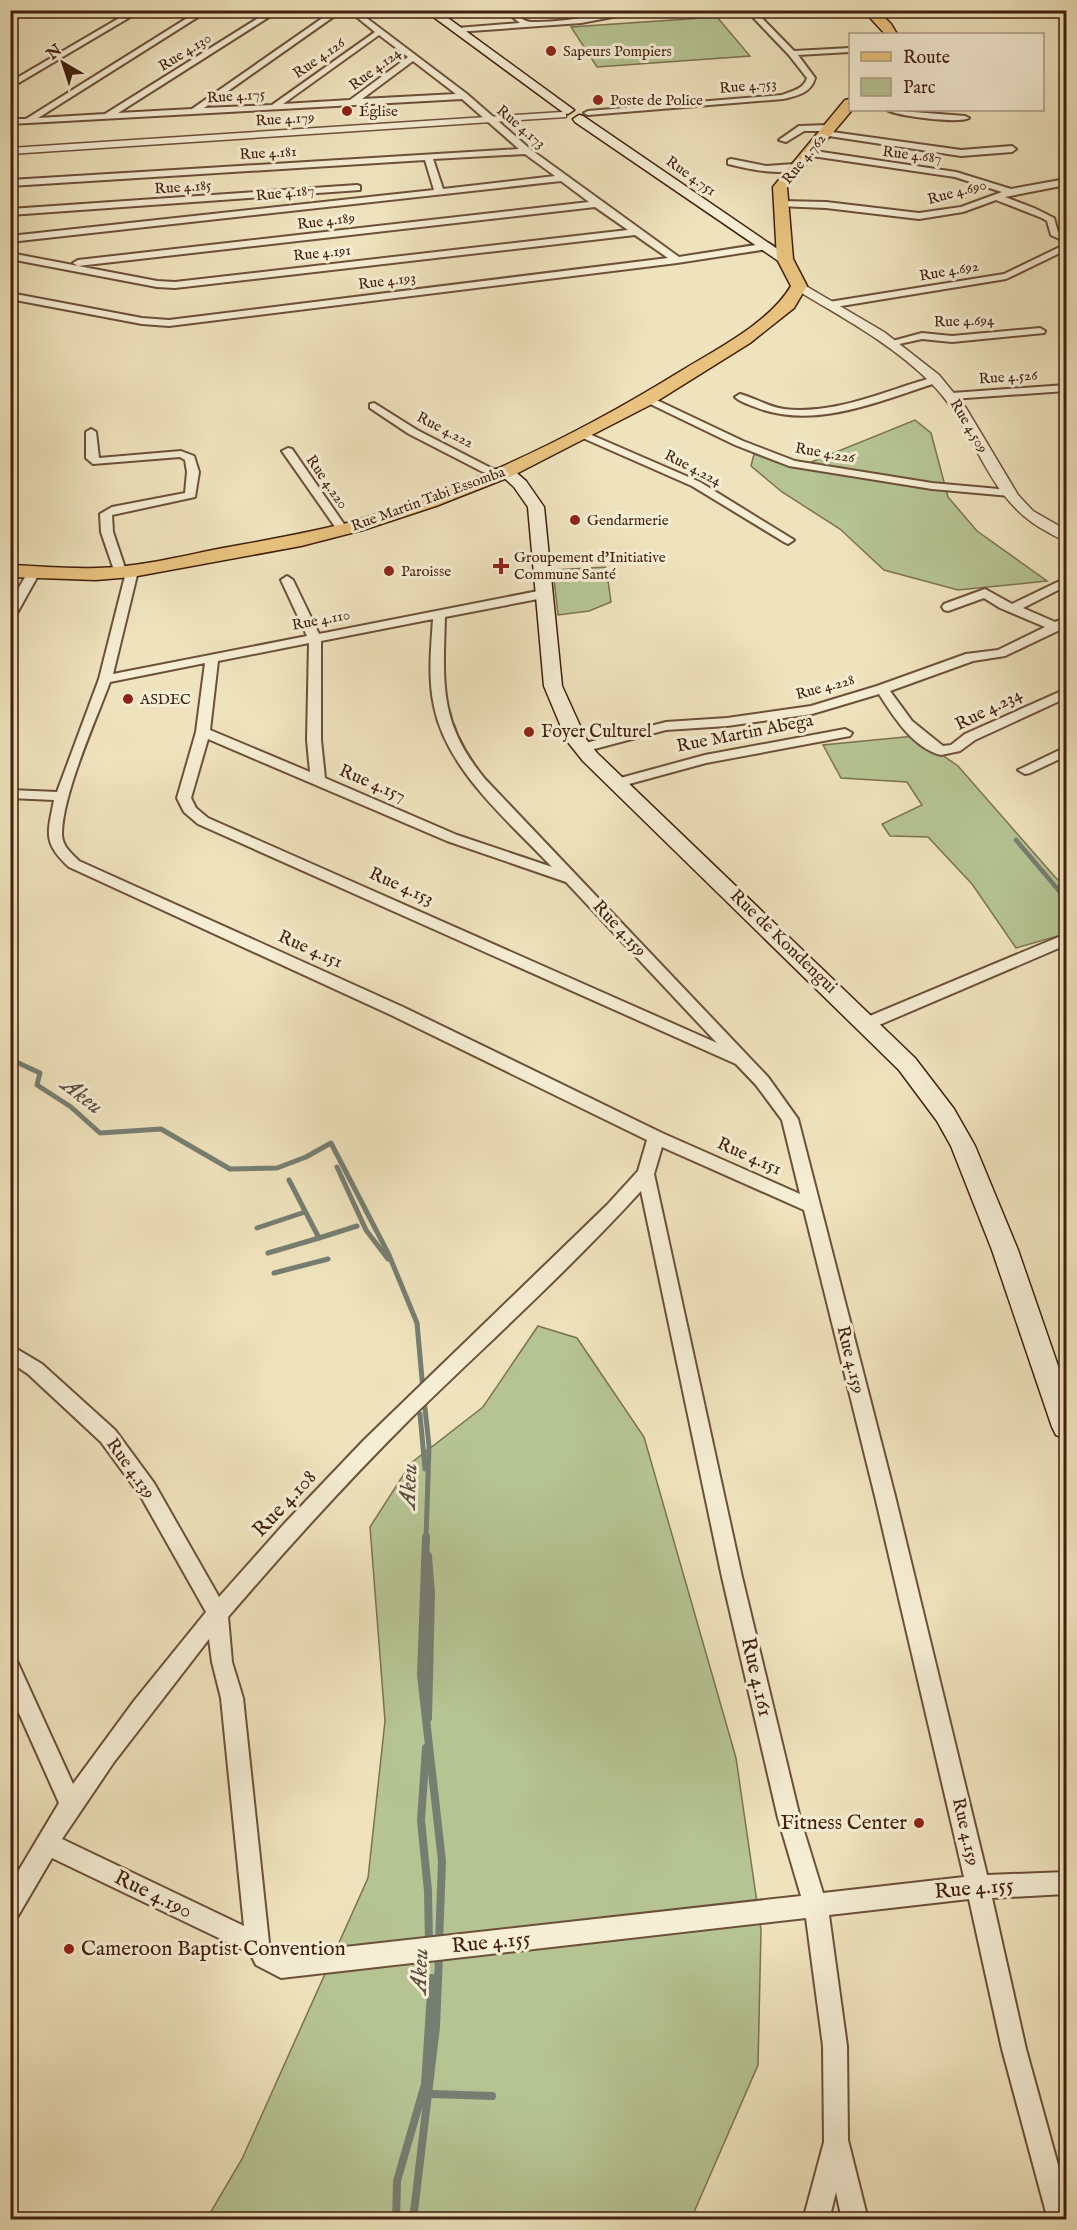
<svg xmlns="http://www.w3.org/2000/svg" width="1077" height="2230" font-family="'IM FELL English',serif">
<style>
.green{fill:#b6c493;stroke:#7c7250;stroke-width:1.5}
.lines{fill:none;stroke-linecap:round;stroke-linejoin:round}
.stream-far2{stroke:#767e72;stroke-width:4.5}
.stream-far1{stroke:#767e72;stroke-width:5}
.stream{stroke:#767e72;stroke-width:8}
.river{fill:#9abdb6;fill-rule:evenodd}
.minor-casing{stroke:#6c5039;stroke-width:4}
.tertiary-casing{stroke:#6c5039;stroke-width:3}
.secondary-casing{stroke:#411f0d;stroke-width:3}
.primary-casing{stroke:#411f0d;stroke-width:3}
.minor{fill:#f5edd4;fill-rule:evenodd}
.tertiary{fill:#f5edd4;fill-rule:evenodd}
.secondary{fill:#f5edd4;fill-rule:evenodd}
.primary{fill:#e8c27e;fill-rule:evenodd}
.poi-dot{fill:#8f2418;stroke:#f5edd4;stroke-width:2}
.labels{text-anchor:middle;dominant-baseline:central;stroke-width:6;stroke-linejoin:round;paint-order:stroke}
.far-poi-label{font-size:15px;fill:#411f0d;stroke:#f5edd4;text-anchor:start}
.far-street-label{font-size:15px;fill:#411f0d;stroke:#f5edd4}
.street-label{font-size:18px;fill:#411f0d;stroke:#f5edd4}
.poi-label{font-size:18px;fill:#411f0d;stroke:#f5edd4;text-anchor:start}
.near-street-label{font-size:21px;fill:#411f0d;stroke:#f5edd4}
.near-poi-label{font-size:21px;fill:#411f0d;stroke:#f5edd4;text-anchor:end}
.near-water-label{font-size:24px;font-style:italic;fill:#5c4e40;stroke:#f5edd4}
</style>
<rect width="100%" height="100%" fill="#efe3bd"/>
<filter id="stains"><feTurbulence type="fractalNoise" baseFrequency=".00333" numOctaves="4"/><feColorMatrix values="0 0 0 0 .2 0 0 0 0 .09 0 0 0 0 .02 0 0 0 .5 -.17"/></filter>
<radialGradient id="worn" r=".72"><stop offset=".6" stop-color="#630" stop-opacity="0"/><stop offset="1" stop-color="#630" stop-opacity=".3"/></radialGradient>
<g class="green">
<path d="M717,17l33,39 -153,11 -26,-40z"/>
<path d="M915,420l16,13 17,64 29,34 70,50 -89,9 -74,-20 -44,-41 -58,-37 -31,-26 3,-12 45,13z"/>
<path d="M606,567l5,35 -22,9 -31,4 -5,-45z"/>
<path d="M915,736l43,30 97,111 11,10v52l-5,-4 -45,13 -44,-64 -44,-47 -38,-1 -8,-12 40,-19 -15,-23 -66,-4 -18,-33z"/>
<path d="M538,1326l39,12 67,99 92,321 25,172 -3,135 -67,154 -485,1 36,-61 126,-281 17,-157 -15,-194 41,-64 72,-56z"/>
</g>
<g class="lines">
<path class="stream-far2" d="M1016,840l50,59"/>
<g class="stream-far1">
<path d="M10,1059l30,14 -3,12 34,22 29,26 61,-4 69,40 47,-1 29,-11 25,-14 58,112 28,68 6,67"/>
<path d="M337,1167l29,63 22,29"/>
<path d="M257,1228l48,-16"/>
<path d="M319,1238l38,-12"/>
<path d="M268,1253l51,-15 -30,-58"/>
<path d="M274,1273l54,-14"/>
<path d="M424,1399l5,47 -3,93"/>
<path d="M420,1414l5,55"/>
</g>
<g class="stream">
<path d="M426,1537l-5,138 21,186 -3,82"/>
<path d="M428,1556l3,37 -3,125"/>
<path d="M426,1748l-5,72 7,71 1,51"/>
<path d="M432,2094l60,2"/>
<path d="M396,2220l1,-39 28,-97 7,-106"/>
<path d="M413,2220l23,-193 3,-71"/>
</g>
<path class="river" d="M10,10h6l-1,7 -5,1z"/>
<g class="minor-casing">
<g id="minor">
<path d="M133,10h9l-132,78v-6z"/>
<path d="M200,10h9l-171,108 67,-4 166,-104h9l-162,103 74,-4 142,-99h9l-139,98 68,-3 103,-73 -27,-22h8l111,84 63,55 149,108 89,-14 5,3 -5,3 -91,14 -508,63 -27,-2 -132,-25v-6l132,25 27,2 499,-62 -33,-23 -460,53 -18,-1 -147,-28v-6l147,28 18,1 453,-52 -33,-23 -517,59 -5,-3 5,-3 511,-58 -28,-21 -551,61v-6l424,-46 -9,-30 -415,26v-6l509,-31 -57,-50 -452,25v-5h16zM379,35l29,22 -58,43 -67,4zM413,61l43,33 -94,5zM525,154l30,22 -112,13 -10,-30z"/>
<path d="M503,10c13,0 18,12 29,12 40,1 78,-12 117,-12l-68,13 -124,9 -4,-2 4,-2 63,-5z"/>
<path d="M746,10h8l40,41 56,-3v4l-52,3 17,23c-4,15 -18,18 -32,21l-195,16 -4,-2 4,-2 194,-16c10,-4 22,-6 25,-17l-18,-23z"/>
<path d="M887,110l78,6 4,2c-10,6 -72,-2 -82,-8z"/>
<path d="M829,125l4,3 -1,2 -7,1 136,19 51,-4 4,3 -4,3 -51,4 -139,-21 -1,-2 4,-2h-21l-18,11 -7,-2 20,-14z"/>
<path d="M808,150l148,22 55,17 55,-10v6l-61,12 29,11 20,10 4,14 8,4v6l-15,-7 -4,-14 -5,-3 -46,-18 -33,12 -44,7 -93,-11 -48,-2v-4l3,-1 45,1 93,11 42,-6 41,-15 -47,-15 -150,-22 -1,-2z"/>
<path d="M731,159l35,7 29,-2 4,3c-16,11 -53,1 -71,-3v-4z"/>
<path d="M357,185l3,1v4l-350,25v-6z"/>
<path d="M1066,244v6l-60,29 -177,29 -5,-3 5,-3 175,-28z"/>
<path d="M1040,328l5,3 -1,2 -92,9 -30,-3 -32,7 -5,-3 37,-10 30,3z"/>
<path d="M935,377l4,1v4c-58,18 -124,49 -184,25 -7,-3 -15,-5 -20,-10l5,-3c15,4 29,13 44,15 53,6 102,-19 151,-32z"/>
<path d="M1066,385v6l-114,8 -5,-3 5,-3z"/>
<path d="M648,396l95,45 52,20 137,22 78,7 6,3 -6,3 -78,-7 -143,-23 -54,-21 -91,-44v-4z"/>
<path d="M374,403l43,27 70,36 6,3 17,1 2,2c-9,7 -23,3 -33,-2l-70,-36 -39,-26v-4z"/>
<path d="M91,429l5,3 3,26 82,-7 13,5 5,16 -4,25 -83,18 1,17 13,39 6,-4 6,4 -25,103 194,-38 -26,-56 6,-4 6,4 26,54 224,-44 6,4 -6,4 -98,19c-2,68 -6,106 40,162l283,298 30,42 97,377 92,379 79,-3v22l-74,4 34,151 40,145v26h-18l-46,-171 -33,-150 -140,16 18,131 1,94 20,80h-26l-6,-28 -7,28h-26l21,-78 -1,-96 -17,-128 -525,60 -25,-13 -6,-12 -198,-95 -34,58 -8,3v-34l49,-82 -49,-110v-35l7,3 56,123 61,-83 72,-89 -66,-117 -39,-53 -73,-68 -18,-12v-17l32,19 73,66 39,53 65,114 65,-73 80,-84 243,-235 31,-34 9,-31 -256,-125 -322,-148c-27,-25 -21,-34 -15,-67l-44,-2v-8l47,2 42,-113 26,-103h-8l-2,-3 -14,-41 -1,-18 12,-7 73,-14 2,-21 -2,-12 -5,-3 -87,7 -7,-6v-26zM433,619c-2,29 -5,59 1,87 13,65 75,115 118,161l-95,-32 -132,-57 -4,-38v-99zM309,643l-2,97 3,32 -100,-42 8,-69zM205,663l-9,69 -19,66 7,14 14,12 538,240 20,21 26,35 18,74 -138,-61 -259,-126 -324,-146c-8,-8 -17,-15 -17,-27 0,-39 34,-114 48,-152zM208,739l239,102 119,41 151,161 -509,-225 -12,-10 -5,-10zM662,1147l142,63 71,286 89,381 -141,16 -23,-75 -58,-241 -88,-403zM641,1191l81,386 56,241 23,78 -519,58 -10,-5 -3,-6 -26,-245 -11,-36 -4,-45c59,-69 120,-136 184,-200 77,-75 157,-147 229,-226zM209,1639l3,23 9,36 23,228 -182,-87 52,-77z"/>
<path d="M580,430l120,52 94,58 -6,4 -4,-2 -92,-56 -116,-51 -1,-2z"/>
<path d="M288,448l4,1 54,78v4h-8l-56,-80z"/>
<path d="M34,568l6,4 -24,43 -6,4v-16l18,-31z"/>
<path d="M1066,578v8l-43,22 32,14 11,-4v9l-61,29 -32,5 -83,30 22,30 31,25 8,-1 14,-11 101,-45v9l-91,42 -15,11 -19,4c-28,-7 -48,-39 -62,-61l-67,20 -85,12 -61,4 -83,22 -7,-4 2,-3 88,-23 61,-4 84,-12 66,-20 89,-32 32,-4 47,-23 -45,-19 -16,-10 -36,13 -4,-1 -2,-3 2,-3 41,-15 27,15z"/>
<path d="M845,729l7,4 -2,3 -144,27 -88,24 -7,-4 2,-3 92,-25z"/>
<path d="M1066,747v9l-36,17 -5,1 -7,-4z"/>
<path d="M1066,934v11l-194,83h-12l-2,-4 2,-4z"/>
</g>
</g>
<g class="tertiary-casing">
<g id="tertiary">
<path d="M562,112l4,1v4l-556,37v-6z"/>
<path d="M799,282l85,50 55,43 27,33 52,87 15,16 33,19v10c-7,-1 -13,-5 -20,-9 -62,-33 -68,-102 -116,-149 -39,-39 -89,-65 -135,-93l-2,-3z"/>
</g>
</g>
<g class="secondary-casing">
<g id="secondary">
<path d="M424,10h13l137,100 -6,4 -4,-1z"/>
<path d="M579,115l4,1 209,143 -7,4 -5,-1 -205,-140 -2,-3z"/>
<path d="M506,467l6,2 14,12 18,26 18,179 24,53 11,14 318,305 39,51 21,37 43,104 48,139v50l-10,-4 -4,-8 -60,-177 -41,-104 -14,-25 -38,-51 -316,-309 -16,-20 -23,-55 -16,-179 -14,-20 -16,-15z"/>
</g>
</g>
<g class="primary-casing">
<g id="primary">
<path d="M863,10h14l14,14 6,10h-12z"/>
<path d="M850,99l2,11 -65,77 6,72 14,27 -13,22 -44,35 -96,60 -142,73 -76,30 -73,24 -62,16 -169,31 -36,3 -86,-3v-12c29,1 58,4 87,3 41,-1 81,-11 121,-19 43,-8 86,-15 129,-26 116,-32 232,-89 334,-152 36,-22 88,-48 110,-85l-14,-27 -4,-72 72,-87z"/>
</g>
</g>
<use href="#minor" class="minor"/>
<use href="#tertiary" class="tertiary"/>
<use href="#secondary" class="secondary"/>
<use href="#primary" class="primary"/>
</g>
<g class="poi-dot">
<circle cx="551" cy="51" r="6"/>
<circle cx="598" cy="100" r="6"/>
<circle cx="347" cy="111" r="6"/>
<circle cx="575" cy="520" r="6"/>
<path d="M498 557h6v6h6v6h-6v6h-6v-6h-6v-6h6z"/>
<circle cx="389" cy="571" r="6"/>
<circle cx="128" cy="699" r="6"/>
<circle cx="529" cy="732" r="6"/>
<circle cx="919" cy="1823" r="6"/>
<circle cx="69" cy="1949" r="6"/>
</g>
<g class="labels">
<g class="far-poi-label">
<text x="563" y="51">Sapeurs Pompiers</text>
<text x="610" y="100">Poste de Police</text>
<text x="359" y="111">Église</text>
<text x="587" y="520">Gendarmerie</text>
<text x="514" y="557">Groupement d'Initiative<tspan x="514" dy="17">Commune Santé</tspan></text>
<text x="401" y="571">Paroisse</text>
<text x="140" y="699">ASDEC</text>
</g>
<g class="far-street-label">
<text transform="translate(185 52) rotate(-32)">Rue 4.130</text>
<text transform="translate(319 58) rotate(-35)">Rue 4.126</text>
<text transform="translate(375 69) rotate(-37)">Rue 4.124</text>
<text transform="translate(748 86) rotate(-5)">Rue 4.753</text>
<text transform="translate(236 96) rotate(-4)">Rue 4.175</text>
<text transform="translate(285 119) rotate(-4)">Rue 4.179</text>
<text transform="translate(521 127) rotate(40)">Rue 4.173</text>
<text transform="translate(268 153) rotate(-3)">Rue 4.181</text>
<text transform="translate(912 155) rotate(7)">Rue 4.687</text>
<text transform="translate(804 159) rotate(-51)">Rue 4.762</text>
<text transform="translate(691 176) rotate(35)">Rue 4.751</text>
<text transform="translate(183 187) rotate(-4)">Rue 4.185</text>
<text transform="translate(957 192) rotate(-15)">Rue 4.690</text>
<text transform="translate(285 193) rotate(-6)">Rue 4.187</text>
<text transform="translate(326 221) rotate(-7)">Rue 4.189</text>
<text transform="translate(322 253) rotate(-6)">Rue 4.191</text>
<text transform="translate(949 271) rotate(-10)">Rue 4.692</text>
<text transform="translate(387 281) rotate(-7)">Rue 4.193</text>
<text transform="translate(964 321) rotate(-2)">Rue 4.694</text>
<text transform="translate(1008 377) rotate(-4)">Rue 4.526</text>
<text transform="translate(969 426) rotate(59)">Rue 4.509</text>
<text transform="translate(445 430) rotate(27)">Rue 4.222</text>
<text transform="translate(825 453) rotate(10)">Rue 4.226</text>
<text transform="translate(693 468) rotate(27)">Rue 4.224</text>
<text transform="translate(327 482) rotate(55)">Rue 4.220</text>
<text transform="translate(428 499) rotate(-20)">Rue Martin Tabi Essomba</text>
<text transform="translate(321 620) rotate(-11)">Rue 4.110</text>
<text transform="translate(825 687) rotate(-15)">Rue 4.228</text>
</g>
<g class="street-label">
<text transform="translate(989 710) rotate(-27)">Rue 4.234</text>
<text transform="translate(745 734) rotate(-11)">Rue Martin Abega</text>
<text transform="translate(372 784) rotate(23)">Rue 4.157</text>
<text transform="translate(401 887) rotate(24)">Rue 4.153</text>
<text transform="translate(619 929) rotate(47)">Rue 4.159</text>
<text transform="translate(783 942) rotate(44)">Rue de Kondengui</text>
<text transform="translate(310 950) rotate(24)">Rue 4.151</text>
<text transform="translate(749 1157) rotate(24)">Rue 4.151</text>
<text transform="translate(850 1360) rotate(76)">Rue 4.159</text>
<text transform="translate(130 1469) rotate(54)">Rue 4.139</text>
<text transform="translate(965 1832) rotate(77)">Rue 4.159</text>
</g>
<g class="poi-label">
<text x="541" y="732">Foyer Culturel</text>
</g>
<g class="near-street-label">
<text transform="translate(285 1504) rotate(-47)">Rue 4.108</text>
<text transform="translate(756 1677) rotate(77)">Rue 4.161</text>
<text transform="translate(974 1889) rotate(-5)">Rue 4.155</text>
<text transform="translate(153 1895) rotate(26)">Rue 4.190</text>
<text transform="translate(491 1943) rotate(-6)">Rue 4.155</text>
</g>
<g class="near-poi-label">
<text x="907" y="1823">Fitness Center</text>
<text x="81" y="1949" text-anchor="start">Cameroon Baptist Convention</text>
</g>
<g class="near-water-label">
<text transform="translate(82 1096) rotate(38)">Akeu</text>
<text transform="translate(409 1486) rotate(-88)">Akeu</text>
<text transform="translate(420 1971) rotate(-88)">Akeu</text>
</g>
</g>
<rect width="1077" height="2230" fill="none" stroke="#efe3bd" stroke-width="36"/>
<rect x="12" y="12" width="1053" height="2206" fill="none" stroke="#411f0d" stroke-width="3"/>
<rect x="18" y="18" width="1041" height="2194" fill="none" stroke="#411f0d" stroke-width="1.5"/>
<rect x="849" y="33" width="195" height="78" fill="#f5edd4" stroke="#ad9b84" stroke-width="1.5"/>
<rect x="861" y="52" width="30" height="9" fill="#e8c27e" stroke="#ad9b84" stroke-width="1.5"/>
<text x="903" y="63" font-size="18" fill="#411f0d">Route</text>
<rect x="861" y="78" width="30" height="18" fill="#b6c493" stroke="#ad9b84" stroke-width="1.5"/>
<text x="903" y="93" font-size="18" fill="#411f0d">Parc</text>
<g transform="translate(63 63) rotate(321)" stroke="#f5edd4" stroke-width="4.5" paint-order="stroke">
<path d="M0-4.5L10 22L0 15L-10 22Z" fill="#411f0d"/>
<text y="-9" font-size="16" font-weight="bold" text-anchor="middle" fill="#411f0d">N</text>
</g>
<rect width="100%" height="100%" filter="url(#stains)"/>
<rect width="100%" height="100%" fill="url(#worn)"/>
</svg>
